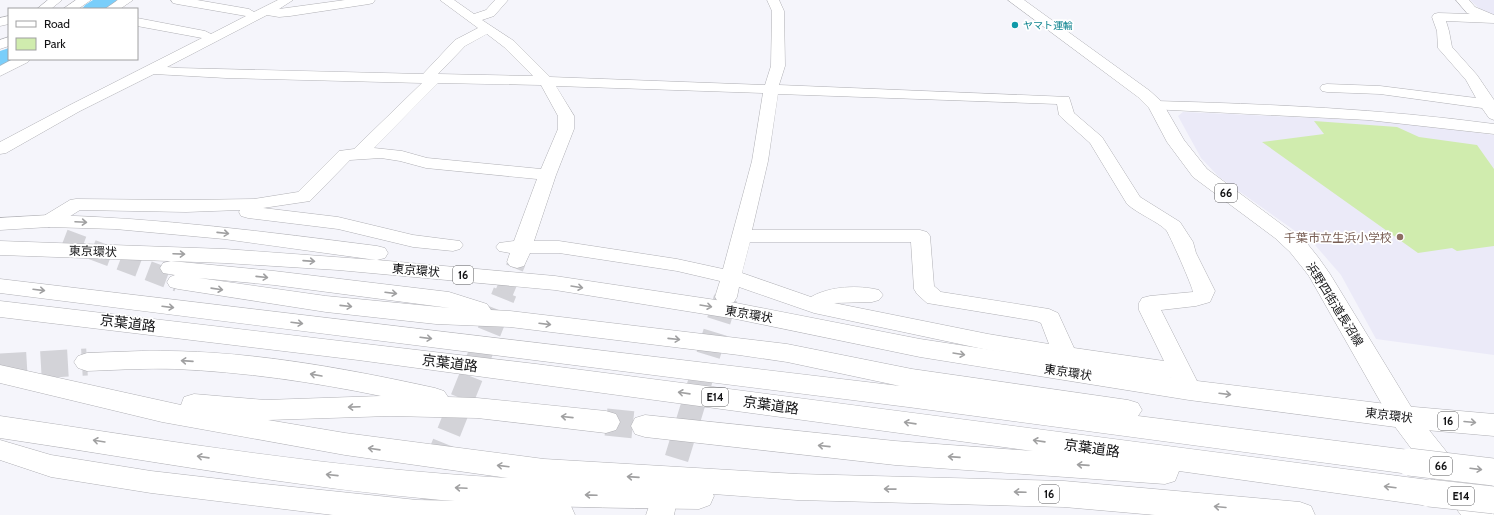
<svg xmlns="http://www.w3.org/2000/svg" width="1494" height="515" font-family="Cabin,'Noto Sans JP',sans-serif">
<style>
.built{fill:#ebeaf8}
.green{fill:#d0ecae}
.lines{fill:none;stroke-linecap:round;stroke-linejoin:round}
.river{fill:#7acefa;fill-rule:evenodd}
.minor-tunnel-far1{stroke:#d3d3d8;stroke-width:18;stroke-dasharray:18 9;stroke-linecap:butt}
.minor-tunnel{stroke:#d3d3d8;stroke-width:24;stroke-dasharray:24 12;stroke-linecap:butt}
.highway-tunnel-far1{stroke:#d3d3d8;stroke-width:20;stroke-dasharray:20 10;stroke-linecap:butt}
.highway-tunnel{stroke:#d3d3d8;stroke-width:27;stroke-dasharray:27 14;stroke-linecap:butt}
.minor-casing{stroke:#b0b0b5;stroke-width:1}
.major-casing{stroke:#b0b0b5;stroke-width:1}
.highway-casing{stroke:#b0b0b5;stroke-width:1}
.minor{fill:#fff;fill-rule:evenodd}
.major{fill:#fff;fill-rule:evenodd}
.highway{fill:#fff;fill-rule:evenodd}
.highway-bridge-casing{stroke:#b0b0b5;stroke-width:28;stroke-linecap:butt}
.highway-bridge{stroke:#fff;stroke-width:27}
.oneway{stroke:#a0a0a1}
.culture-dot{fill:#0f9aa8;stroke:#fff;stroke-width:1.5}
.education-dot{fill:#8d6e63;stroke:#fff;stroke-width:1.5}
.labels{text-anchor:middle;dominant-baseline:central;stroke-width:3.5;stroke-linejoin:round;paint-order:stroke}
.far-culture-label{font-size:10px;fill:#0d838f;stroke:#fff;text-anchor:start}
.shield{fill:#fff;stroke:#59595a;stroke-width:1}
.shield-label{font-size:11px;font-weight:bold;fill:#121214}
.education-label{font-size:12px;fill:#785e54;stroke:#fff;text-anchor:end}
.street-label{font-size:12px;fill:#121214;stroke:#fff}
.near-street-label{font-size:14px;fill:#121214;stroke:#fff}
</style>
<rect width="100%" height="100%" fill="#f5f5fb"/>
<g class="built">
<path d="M1470,0h24v16l-11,-4z"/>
<path d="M1183,112l201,9 110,14v220l-118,-16 -35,-64 -26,-30 -96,-68 -18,-19 -23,-42z"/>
</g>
<path class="green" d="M1314,121l83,6 22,10 58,8 17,24v77l-37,5 -5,-3 -34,5 -156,-111 62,-8z"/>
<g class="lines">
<g class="river">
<path d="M93,0h24c-9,12 -22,9 -35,9l3,-4z"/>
<path d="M9,48v11h8l-9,6 -8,2v-16z"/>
</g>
<path class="minor-tunnel-far1" d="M504,293l13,-31"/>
<g class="minor-tunnel">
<path d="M666,493l60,-196"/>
<path d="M422,499l83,-207"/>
</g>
<path class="highway-tunnel-far1" d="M64,239l114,43"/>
<g class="highway-tunnel">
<path d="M0,367l87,-5"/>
<path d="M606,422l39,4"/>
</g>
<g class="minor-casing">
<g id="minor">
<path d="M48,0h14l-11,9h-14z"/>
<path d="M76,0h15l-13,9h-15z"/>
<path d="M118,0h15l-13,9h-15z"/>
<path d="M171,0h26l52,9 5,3 24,-12h15l-14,9 66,-9h30l-2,3 -4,1 -79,12 -11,1 -12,-2 -100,52 11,1 245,6 32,-34 23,-12 -38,-28h14l20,14 12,-4 9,-10h13l-14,16 -12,4 32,21 36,36 215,8 6,-19 1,-55 -5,-11h12l5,11 1,55 -6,19 290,12 5,16 28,24 38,60 40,25 13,20 3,11 19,38 -5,11 -14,4 -35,4 36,71 -4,6 -8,3 -8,-3 -5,-9 -52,-6 -132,-22 -174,-37 -75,-26 -2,10 -3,5 -8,2 -8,-2 -3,-5 5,-16 -43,-10 -118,-18h-29l-6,13 -7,2 -7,-2 -3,-4 3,-9 -11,-2 -3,-4 3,-4 15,-2 23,-62 -111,-11 -26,-7 -19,-3 -31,2 -40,41 -47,7 75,9 75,18 47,6 3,4 -3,4 -7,2 -40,-4 -75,-18 -90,-11 -7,-2 -2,-4 1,-2 -54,2 -106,-2 -24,15 -7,2 -7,-2 -2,-4 2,-4 28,-17 6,-1 110,1 68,-1 44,-7 41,-41 15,-2 68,-66 -196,-5 -72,-4 -74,37 -74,42 -6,1v-12l70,-37 132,-67 -65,-12v-8l68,13 6,3 35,-18 -69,-12 -4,-1zM487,34l17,13 29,29 -95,-2 27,-28zM438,83l103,2 17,31v13l-17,40 -114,-11 -25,-7 -28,-3zM556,86l207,7 -11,68 -29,108 -46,-10 -118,-18h-25l22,-66 18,-46v-13zM778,94l279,10 2,11 3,3 28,25 37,61c11,10 30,17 39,26 3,3 27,58 27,62l-43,4 -8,2 -3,5v7l25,51 -90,-13 -16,-35 -9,-4 -108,-17 -7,-6 -4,-50 -3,-4 -7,-2h-168l16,-69zM750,242h161l3,47 3,5 10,9 109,18 5,2 8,21 -61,-10 -154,-31 38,-1 7,-2 4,-5 -4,-5c-20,-5 -49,-4 -68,7l-69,-24z"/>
<path d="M1456,0h13l6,7 19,8v8l-48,-2 3,10 3,16 25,28 17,25v20l-5,-2 -7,-10 -102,-14 -53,-2 -5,-1 -2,-3 2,-3 5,-1 53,2 96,12 -10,-18 -28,-32 -1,-17 -5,-14 2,-3 4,-1 32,1 -3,-1z"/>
<path d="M9,16v8l-9,2v-8z"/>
<path d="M9,37v9l-9,3v-9z"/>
<path d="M13,59h17l-2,3 -28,14v-10z"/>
<path d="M1156,101c113,3 226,8 338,23v10l-126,-14 -217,-11 -3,-3 3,-3z"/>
<path d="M0,440l51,15 100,16 104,12 162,17 144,3 10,3 4,9h-242l-182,-22 -100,-16 -51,-17z"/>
<path d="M662,493l10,4 4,8 -2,10h-28l6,-18z"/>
</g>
</g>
<g class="major-casing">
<path id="major" d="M1008,0h16l126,91 12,11 22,38 23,29 82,61 17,12 12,15 12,17 83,136 77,96 4,9h-33l-68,-91 -84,-148 -7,-9 -12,-15 -15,-14 -82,-61 -26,-35 -18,-34 -11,-11z"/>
</g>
<g class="highway-casing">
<g id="highway">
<path d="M49,215c110,3 219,17 328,31l8,2 3,5 -3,5 -8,2 178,16 181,27 184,36 269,41 214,26 91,8v22l-91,-8 -214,-28 -269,-43 -184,-38 -181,-29 -217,-20 -113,-7 -225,-8v-14l225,8 151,11 -152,-21 -109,-10 -66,-2 -49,3v-12z"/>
<path d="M171,261l103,10 175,21 38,12 4,6 19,1 277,33 125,25 216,31 10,3 4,7 -4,6 271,34 10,4 5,8 -5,8 -10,4 -501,-67 -908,-114v-14l900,107 -113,-24 -48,-7 -229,-28 -74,-3 -110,-12 -148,-23 -8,-2 -3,-5 3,-5 5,-2 -12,-2 -3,-5 3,-5zM199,278l75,7 176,23 -124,-12z"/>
<path d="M0,301l536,63 893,116 11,4 4,9 -4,9 -11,4 -250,-35 -4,10 -10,3 -270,-19 -250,-28 -10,-3 -4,-8 4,-8 10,-3 250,26 138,10 -675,-91 -358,-43z"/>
<path d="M142,351c99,-2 197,16 293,37l9,3 4,6 29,1 129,13 10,3 4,8 -4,8 -10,3 -129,-15 -87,-2 -122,4 77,13 199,26 253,15 267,7 236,21 11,4 4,9h-160l-91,-8 -267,-7 -84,-6 1,2 -4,9 -11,4c-86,-1 -172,-2 -258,-9 -148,-13 -294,-40 -441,-62v-22c169,25 337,53 508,62l-163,-23 -183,-33 -162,-39v-18l181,40 3,-8 10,-3 71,6 116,-4c-68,-14 -137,-24 -206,-27 -29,-1 -59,1 -88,2l-9,-3 -4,-6 4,-6 9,-3z"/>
</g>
</g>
<use href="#minor" class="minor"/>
<use href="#major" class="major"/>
<use href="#highway" class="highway"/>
<g class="highway-bridge-casing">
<g id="highway-bridge">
<path d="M1409,462l85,10"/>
<path d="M1429,493l65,7"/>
</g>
</g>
<use href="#highway-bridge" class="highway-bridge"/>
</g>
<defs><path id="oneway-shaft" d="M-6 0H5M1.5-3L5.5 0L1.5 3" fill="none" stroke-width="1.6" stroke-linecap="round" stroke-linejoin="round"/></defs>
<g class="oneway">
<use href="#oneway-shaft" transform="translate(81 222) rotate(3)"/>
<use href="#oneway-shaft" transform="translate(223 233) rotate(6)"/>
<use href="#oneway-shaft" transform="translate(179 254) rotate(2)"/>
<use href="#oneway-shaft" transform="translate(309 261) rotate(4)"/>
<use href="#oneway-shaft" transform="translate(262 277) rotate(6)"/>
<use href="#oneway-shaft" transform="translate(577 287) rotate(9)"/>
<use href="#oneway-shaft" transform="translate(217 289) rotate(8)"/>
<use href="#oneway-shaft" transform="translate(39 290) rotate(7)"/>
<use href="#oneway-shaft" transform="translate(391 293) rotate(7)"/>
<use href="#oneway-shaft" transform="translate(346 306) rotate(6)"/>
<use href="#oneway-shaft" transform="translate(706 306) rotate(9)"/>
<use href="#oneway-shaft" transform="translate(168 307) rotate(7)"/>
<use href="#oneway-shaft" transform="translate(297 323) rotate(7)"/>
<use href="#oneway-shaft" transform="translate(545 324) rotate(7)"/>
<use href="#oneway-shaft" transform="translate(426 338) rotate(7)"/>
<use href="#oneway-shaft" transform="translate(674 339) rotate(6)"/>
<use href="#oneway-shaft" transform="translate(959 354) rotate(9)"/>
<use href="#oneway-shaft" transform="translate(187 361) rotate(-176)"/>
<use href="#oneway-shaft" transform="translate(316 375) rotate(-170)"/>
<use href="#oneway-shaft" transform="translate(684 393) rotate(-172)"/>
<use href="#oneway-shaft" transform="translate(1225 394) rotate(7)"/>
<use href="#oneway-shaft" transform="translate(354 407) rotate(178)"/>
<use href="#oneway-shaft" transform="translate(567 417) rotate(-174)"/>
<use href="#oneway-shaft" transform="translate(1470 422) rotate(5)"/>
<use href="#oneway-shaft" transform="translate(910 423) rotate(-172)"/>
<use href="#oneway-shaft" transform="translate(99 441) rotate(-171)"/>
<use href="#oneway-shaft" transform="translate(1039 441) rotate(-172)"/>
<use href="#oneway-shaft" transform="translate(824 446) rotate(-174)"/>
<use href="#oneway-shaft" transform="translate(374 449) rotate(-172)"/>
<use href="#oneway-shaft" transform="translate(203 457) rotate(-172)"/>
<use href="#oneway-shaft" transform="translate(954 457) rotate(-176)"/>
<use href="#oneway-shaft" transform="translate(1083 465) rotate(-176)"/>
<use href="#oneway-shaft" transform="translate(503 466) rotate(-173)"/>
<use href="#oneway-shaft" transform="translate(1476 469) rotate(7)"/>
<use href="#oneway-shaft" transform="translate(332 475) rotate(-174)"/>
<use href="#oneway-shaft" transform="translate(633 477) rotate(-176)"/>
<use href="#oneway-shaft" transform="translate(1390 487) rotate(-173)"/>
<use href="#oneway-shaft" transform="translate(461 488) rotate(-177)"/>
<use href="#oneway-shaft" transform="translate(890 489) rotate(-179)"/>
<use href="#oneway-shaft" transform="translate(1020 492) rotate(-178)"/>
<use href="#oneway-shaft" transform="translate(591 495) rotate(-178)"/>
<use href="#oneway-shaft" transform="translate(1220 507) rotate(-175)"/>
</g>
<circle class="culture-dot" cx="1015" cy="25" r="4"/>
<circle class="education-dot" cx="1400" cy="237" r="4"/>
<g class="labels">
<g class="far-culture-label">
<text x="1023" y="25">ヤマト運輸</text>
</g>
<g class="shield">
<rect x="1215" y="184" width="22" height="18" rx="3"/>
<rect x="453" y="266" width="20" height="18" rx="3"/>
<rect x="702" y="388" width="26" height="18" rx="3"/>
<rect x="1438" y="412" width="20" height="18" rx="3"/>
<rect x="1430" y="457" width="22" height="18" rx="3"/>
<rect x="1039" y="485" width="20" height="18" rx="3"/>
<rect x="1448" y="487" width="26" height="18" rx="3"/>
</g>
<g class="shield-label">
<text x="1226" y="193">66</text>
<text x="463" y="275">16</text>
<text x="715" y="397">E14</text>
<text x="1448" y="421">16</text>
<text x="1441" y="466">66</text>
<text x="1049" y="494">16</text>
<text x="1461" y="496">E14</text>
</g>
<g class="education-label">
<text x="1392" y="237">千葉市立生浜小学校</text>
</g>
<g class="street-label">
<text transform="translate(93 251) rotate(2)">東京環状</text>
<text transform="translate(416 270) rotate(5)">東京環状</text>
<text transform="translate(1335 304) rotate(58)">浜野四街道長沼線</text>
<text transform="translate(749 314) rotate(10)">東京環状</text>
<text transform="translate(1068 372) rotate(9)">東京環状</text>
<text transform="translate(1389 415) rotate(7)">東京環状</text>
</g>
<g class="near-street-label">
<text transform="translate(128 323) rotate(7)">京葉道路</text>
<text transform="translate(450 363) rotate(7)">京葉道路</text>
<text transform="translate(771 405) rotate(8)">京葉道路</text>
<text transform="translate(1092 448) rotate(8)">京葉道路</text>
</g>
</g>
<rect x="8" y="8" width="130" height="52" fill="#ffffff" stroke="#a0a0a1"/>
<rect x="16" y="21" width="20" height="6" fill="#ffffff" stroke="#a0a0a1"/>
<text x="44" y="28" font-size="12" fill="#121214">Road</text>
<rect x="16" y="38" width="20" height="12" fill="#d0ecae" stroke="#a0a0a1"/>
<text x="44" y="48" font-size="12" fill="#121214">Park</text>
</svg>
